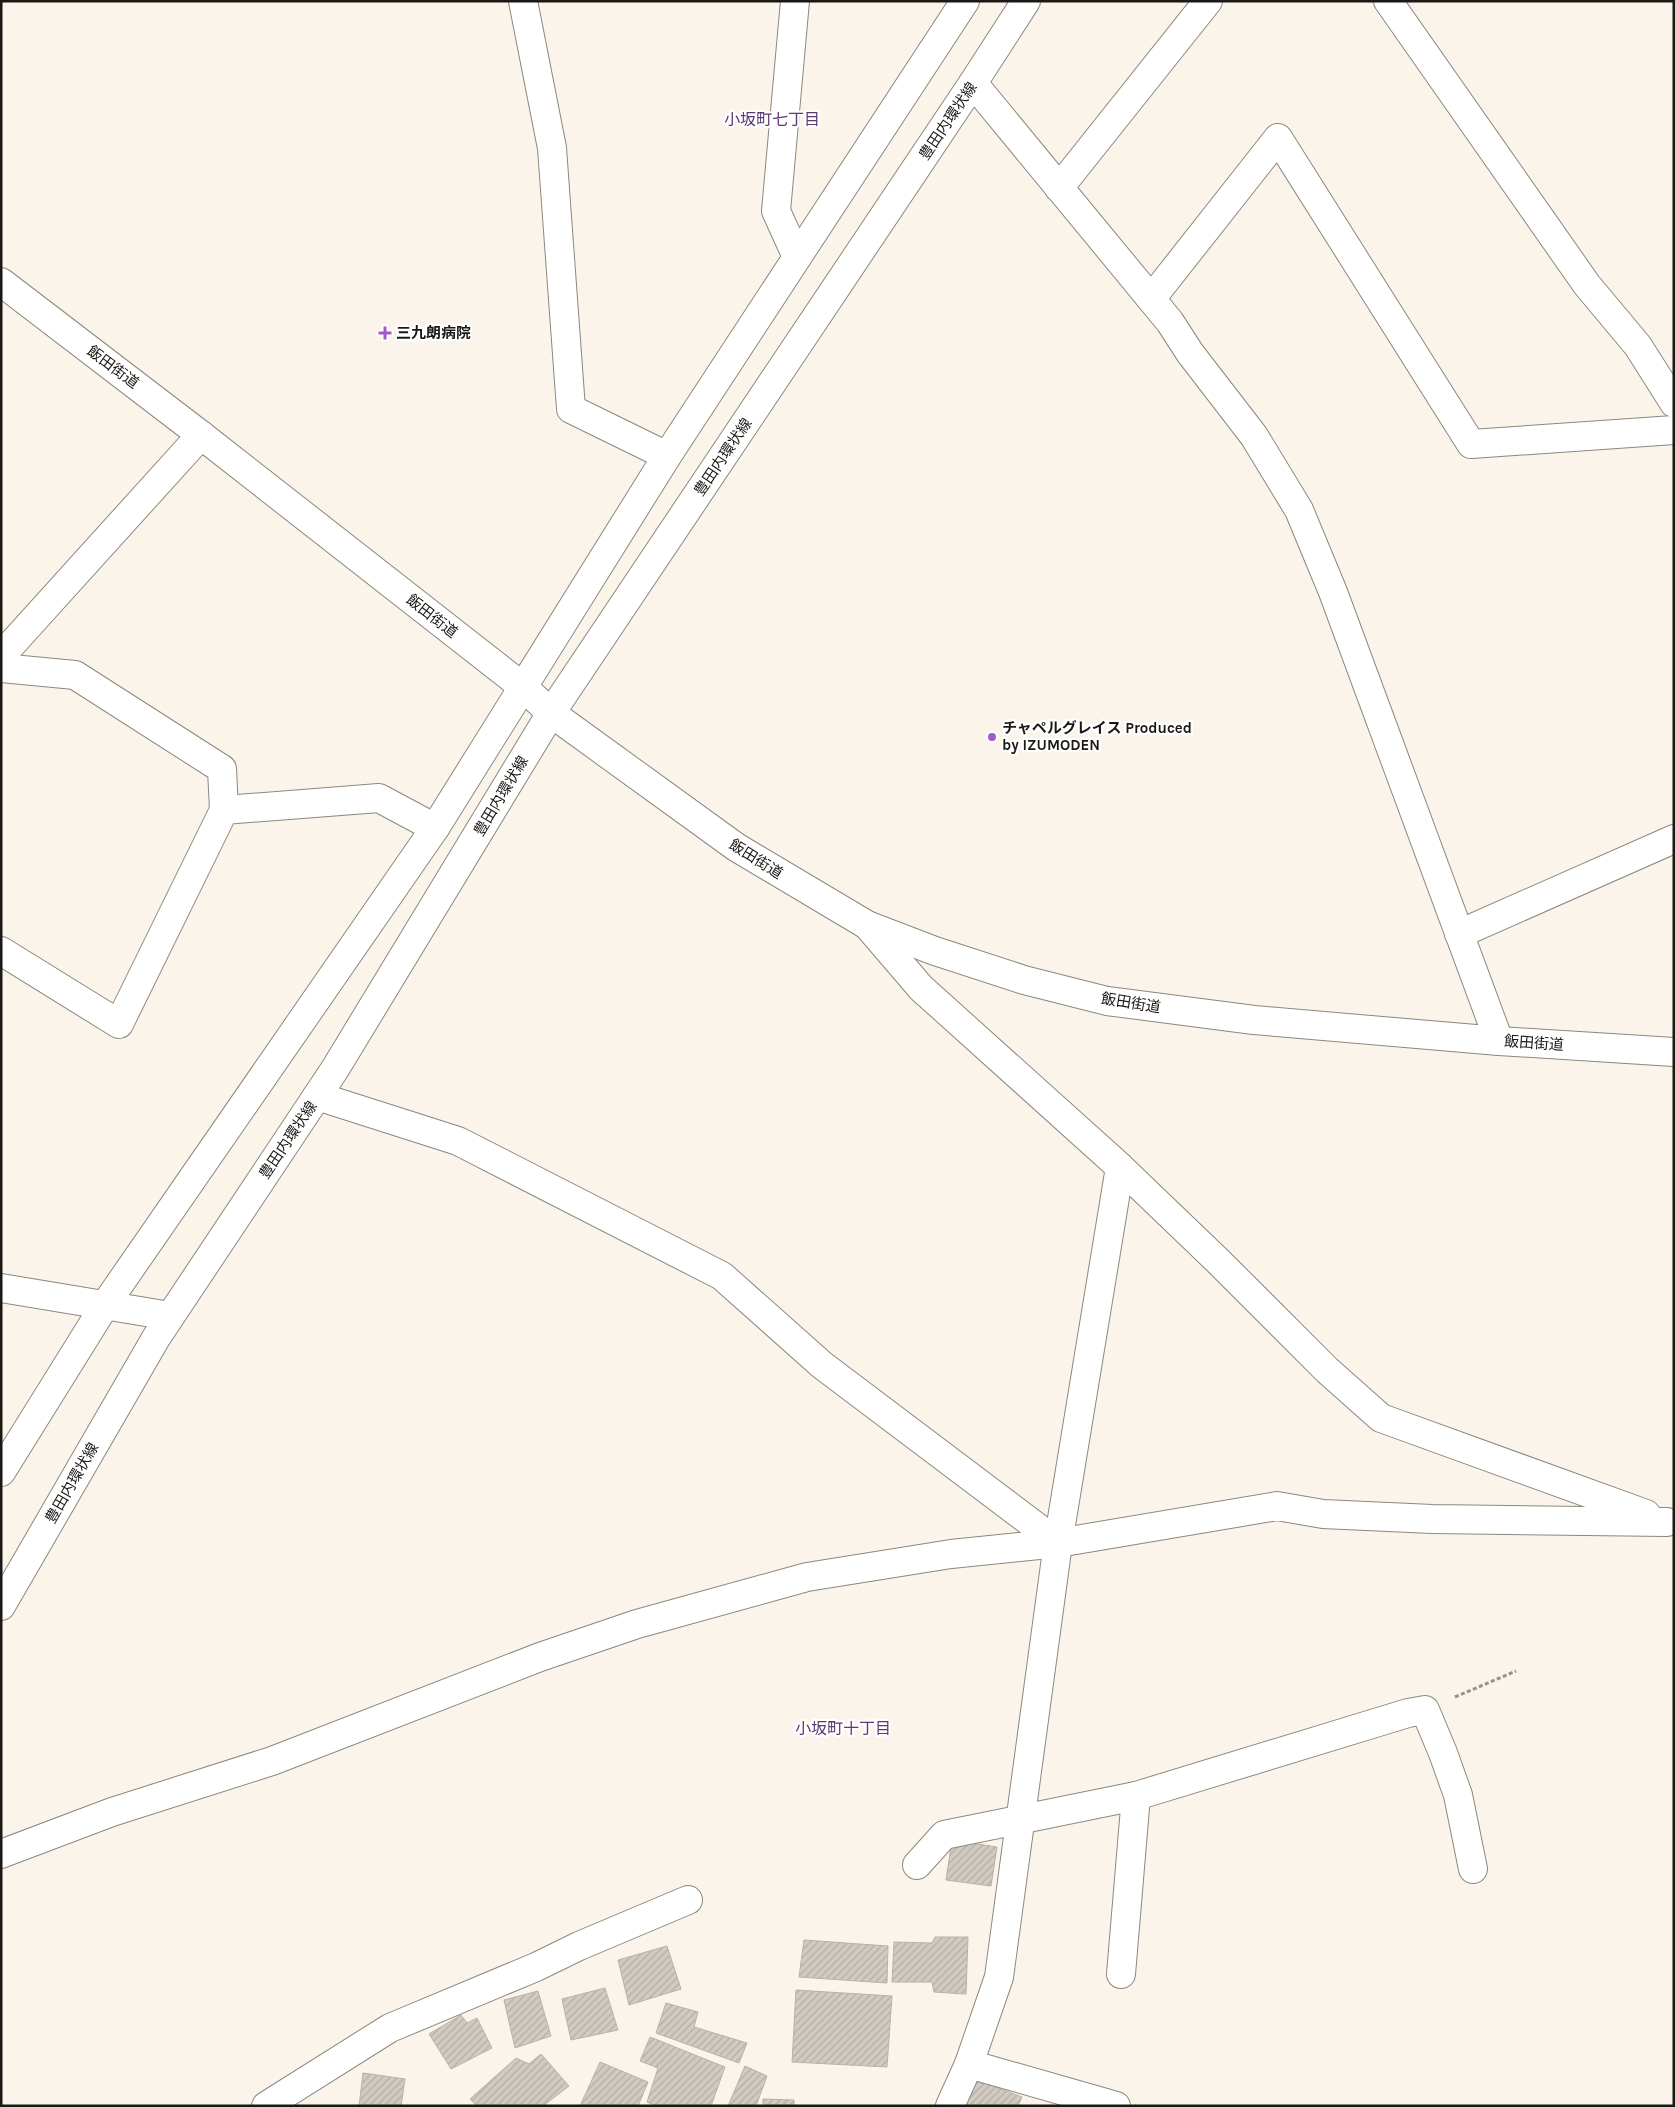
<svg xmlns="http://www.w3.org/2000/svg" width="1675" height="2107" font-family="Karla,'Noto Sans JP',sans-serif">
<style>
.building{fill:url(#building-hatch);stroke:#b8b2a9}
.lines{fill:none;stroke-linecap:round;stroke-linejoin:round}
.minor-casing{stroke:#8d877e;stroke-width:30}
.major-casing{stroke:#8d877e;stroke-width:30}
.path{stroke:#959189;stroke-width:3;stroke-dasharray:4 2.5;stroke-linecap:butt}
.minor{stroke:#fff;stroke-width:28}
.major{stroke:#fff;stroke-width:28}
.poi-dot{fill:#a259cc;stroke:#fff;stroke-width:2}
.labels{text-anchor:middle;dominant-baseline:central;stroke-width:4.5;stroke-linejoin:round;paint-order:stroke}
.street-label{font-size:15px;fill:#1b1915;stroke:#fff}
.poi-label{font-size:15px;font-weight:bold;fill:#1b1915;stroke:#fff;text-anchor:start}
.neighbourhood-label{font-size:16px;fill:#5c3972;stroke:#fff}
</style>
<defs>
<pattern id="building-hatch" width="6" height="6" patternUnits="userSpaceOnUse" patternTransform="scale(1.25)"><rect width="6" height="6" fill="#d1cbc1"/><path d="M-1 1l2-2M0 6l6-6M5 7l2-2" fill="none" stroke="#b3aea5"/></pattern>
</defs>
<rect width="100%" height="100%" fill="#faf4ea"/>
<g class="building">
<path d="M952,1840l45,7 -6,39 -45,-6z"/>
<path d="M935,1937h33l-2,57 -32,-2 -2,-10h-40l2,-40 38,1z"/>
<path d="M804,1940l84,6 -1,37 -88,-6z"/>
<path d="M667,1946l14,43 -52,16 -11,-45z"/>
<path d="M605,1988l13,42 -47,10 -9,-41z"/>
<path d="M796,1990l96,6 -5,71 -95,-5z"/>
<path d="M538,1991l13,45 -36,12 -11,-48z"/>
<path d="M666,2003l32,9 -4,15 53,16 -8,20 -83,-30z"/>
<path d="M461,2015l6,8 10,-5 15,30 -41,21 -22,-35z"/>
<path d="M650,2037l75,30 -14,39h-55l-9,-4 11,-34 -18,-7z"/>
<path d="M541,2054l28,32 -26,20h-66l-7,-7 46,-41 13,6z"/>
<path d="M600,2062l48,20 -10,24h-58z"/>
<path d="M745,2066l22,10 -11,30h-28z"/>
<path d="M363,2073l42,6 -4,27h-42z"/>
<path d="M972,2078l50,19 -4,9h-57z"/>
<path d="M763,2099l31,1v6h-31z"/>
</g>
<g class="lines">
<g class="minor-casing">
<g id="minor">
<path d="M523,1l29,147 19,261 96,47"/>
<path d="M795,1l-19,210 21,46"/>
<path d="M1388,1l199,284 51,61 36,57"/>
<path d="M973,83l197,239 20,31 64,83 45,74 34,82 166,449"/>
<path d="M1059,188l149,-187"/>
<path d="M1151,299l127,-161 193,306 203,-14"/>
<path d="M1,656l200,-221"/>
<path d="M1,668l74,7 147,94 2,41"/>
<path d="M867,925l54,63 199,179 98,94 109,109 54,48 265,96"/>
<path d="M1459,934l215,-95"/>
<path d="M1,951l118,73 105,-214 155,-12 56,30"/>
<path d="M317,1096l141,45 264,135 100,89 236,178"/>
<path d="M1,1288l169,28"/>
<path d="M1,1472l104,-167 330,-477 232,-372 298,-455"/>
<path d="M1,1606l155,-268 179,-269 216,-356 422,-630 53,-82"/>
<path d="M1,1854l111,-42 160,-51 268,-104 97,-33 170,-47 144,-23 107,-11 219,-37 46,8 109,5 235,3"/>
<path d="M917,1865l27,-30 192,-39 272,-83 17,-3 18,43 15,42 15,74"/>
<path d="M1121,1974l15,-178"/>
<path d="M969,2064l147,42"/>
<path d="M266,2106l124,-78 146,-61 43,-21 109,-46"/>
<path d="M950,2106l19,-42 30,-87 59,-434 62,-376"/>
</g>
</g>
<g class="major-casing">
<path id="major" d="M1,282l200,153 322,252 28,26 185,134 131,78 68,26 89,29 83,21 147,19 245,21 175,11"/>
</g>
<path class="path" d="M1455,1697l61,-26"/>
<use href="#minor" class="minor"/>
<use href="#major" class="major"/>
</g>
<g class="poi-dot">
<path d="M382.5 325.5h5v5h5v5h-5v5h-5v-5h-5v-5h5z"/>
<circle cx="992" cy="737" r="5"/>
</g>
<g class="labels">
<g class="street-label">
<text transform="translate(948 121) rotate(-56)">豊田内環状線</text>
<text transform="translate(113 367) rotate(37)">飯田街道</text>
<text transform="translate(723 457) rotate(-56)">豊田内環状線</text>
<text transform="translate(432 616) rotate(38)">飯田街道</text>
<text transform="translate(501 796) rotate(-59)">豊田内環状線</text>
<text transform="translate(756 859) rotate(32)">飯田街道</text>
<text transform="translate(1131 1003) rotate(9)">飯田街道</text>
<text transform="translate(1534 1043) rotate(4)">飯田街道</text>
<text transform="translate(288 1140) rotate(-56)">豊田内環状線</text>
<text transform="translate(72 1483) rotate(-60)">豊田内環状線</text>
</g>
<g class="poi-label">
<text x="396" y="333">三九朗病院</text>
<text x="1002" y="728">チャペルグレイス Produced<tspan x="1002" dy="17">by IZUMODEN</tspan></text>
</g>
<g class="neighbourhood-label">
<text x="772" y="119">小坂町七丁目</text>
<text x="843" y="1728">小坂町十丁目</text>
</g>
</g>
<rect width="1675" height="2107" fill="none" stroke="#1b1915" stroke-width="5"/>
</svg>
